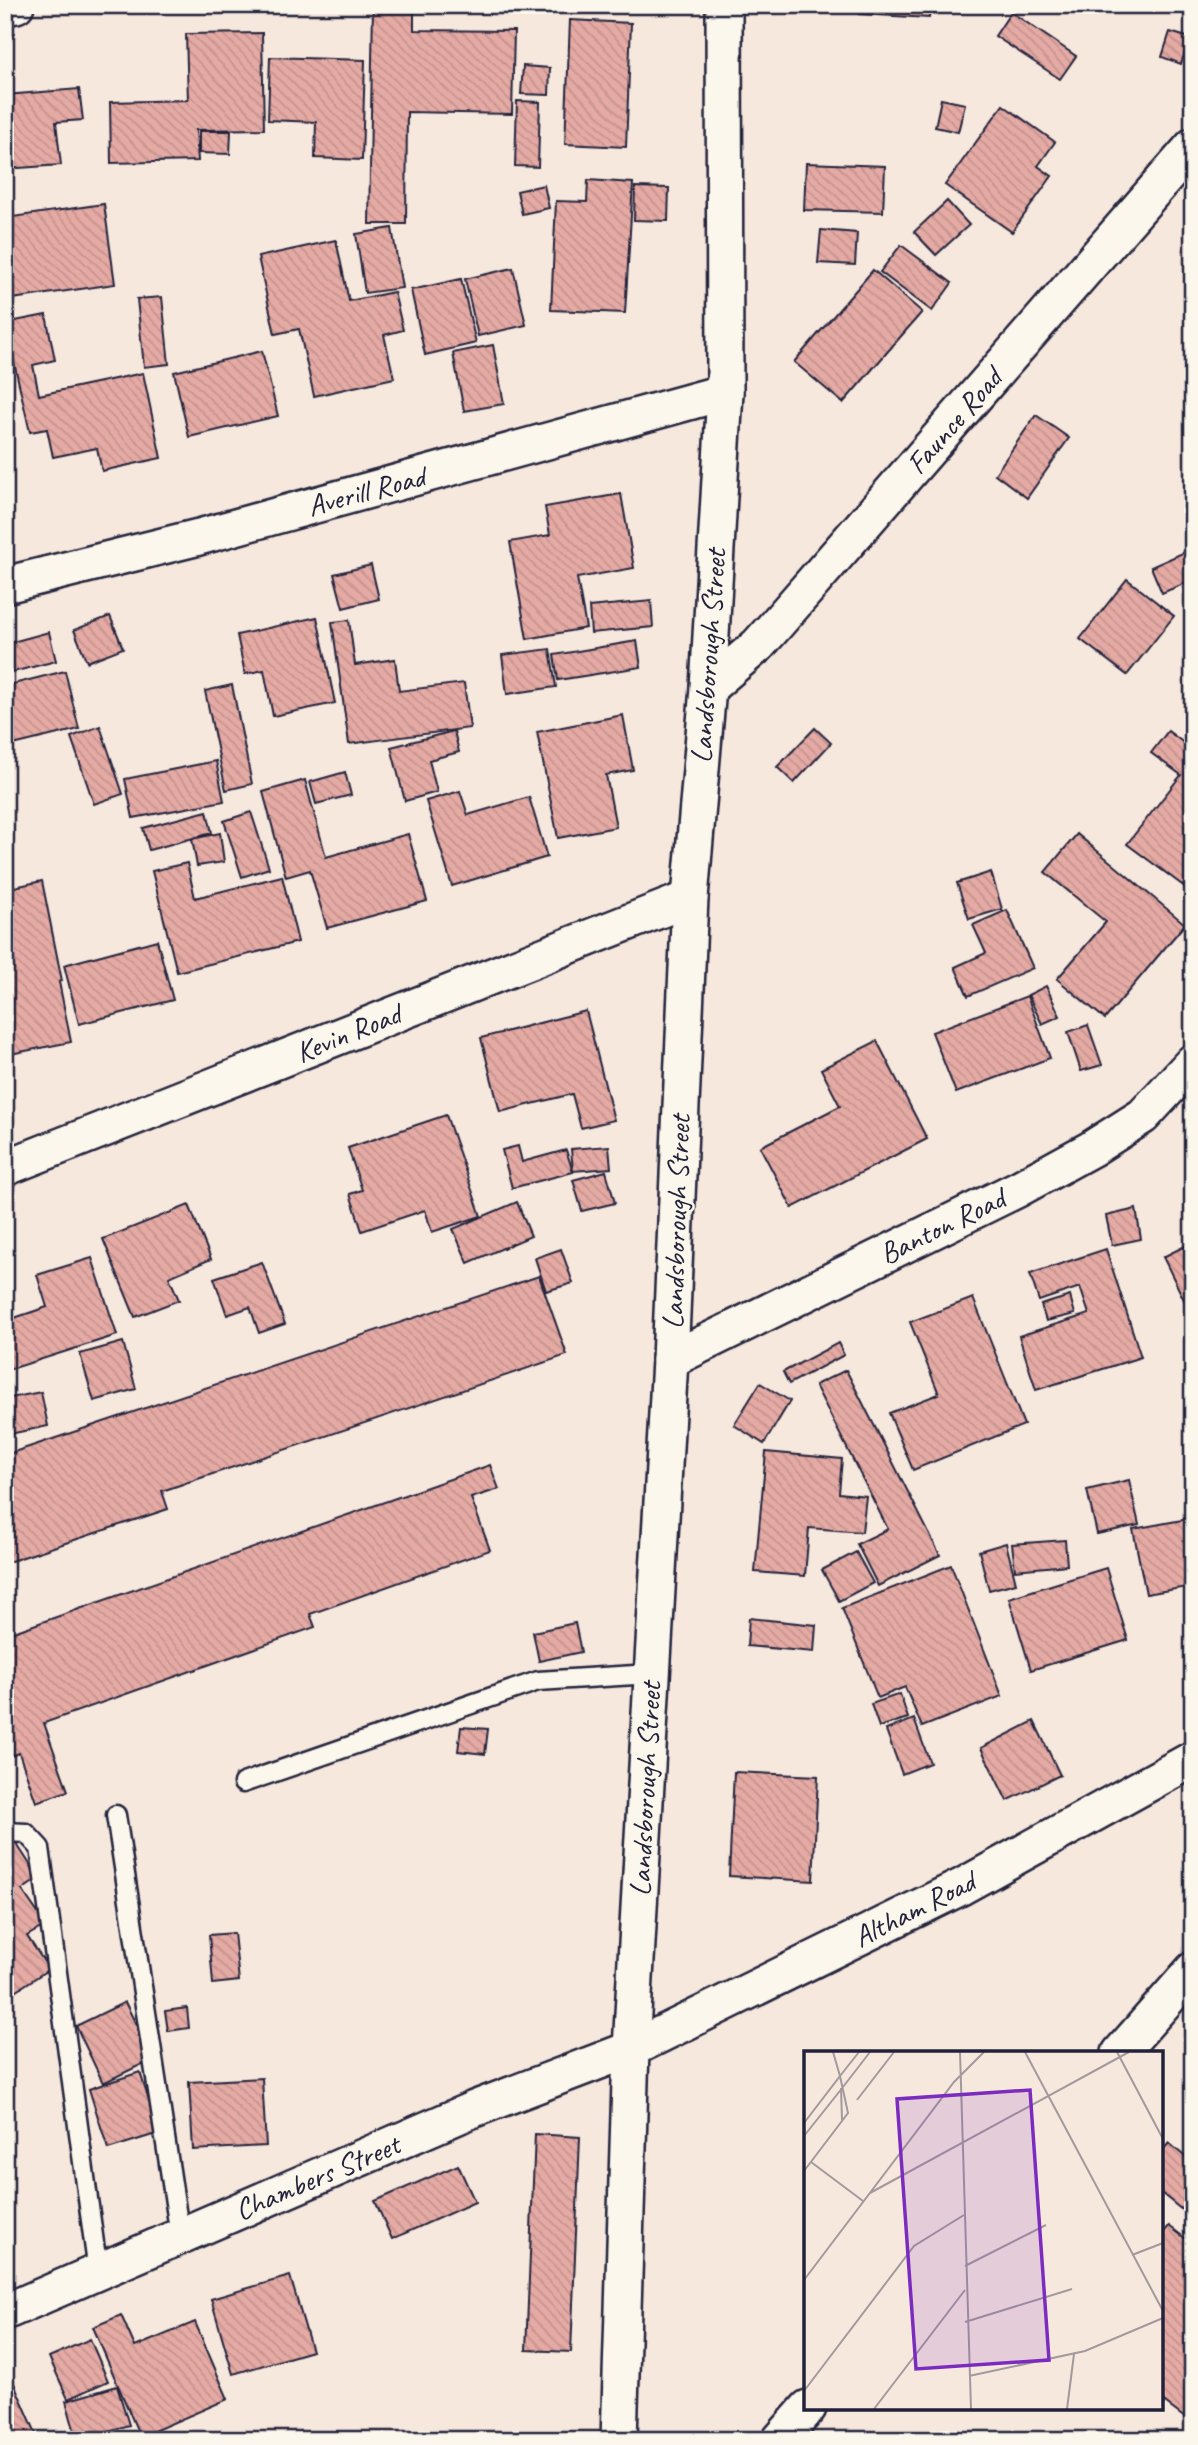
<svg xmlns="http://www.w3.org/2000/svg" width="1198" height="2445" font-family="Caveat,sans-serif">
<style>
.building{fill:url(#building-back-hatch);stroke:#22223b;stroke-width:2}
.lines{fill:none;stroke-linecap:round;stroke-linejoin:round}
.service-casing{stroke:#22223b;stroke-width:23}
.minor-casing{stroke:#22223b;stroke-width:40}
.service{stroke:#fbf7ec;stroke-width:18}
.minor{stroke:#fbf7ec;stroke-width:35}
.labels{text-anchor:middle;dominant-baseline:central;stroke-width:5;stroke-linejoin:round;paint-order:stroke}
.street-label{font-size:30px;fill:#22223b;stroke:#fbf7ec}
.inset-road{fill:none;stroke:#a2999d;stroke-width:2}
.view{fill:#7b2cbf;fill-opacity:0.15;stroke:#7b2cbf;stroke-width:3.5}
.inset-edge{fill:none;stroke:#22223b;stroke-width:3.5}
</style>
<defs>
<pattern id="building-back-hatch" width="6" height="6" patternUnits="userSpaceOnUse" patternTransform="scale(1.75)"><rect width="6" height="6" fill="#e5aaa4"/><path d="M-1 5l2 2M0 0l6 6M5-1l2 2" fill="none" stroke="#c4928e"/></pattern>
</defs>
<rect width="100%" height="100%" fill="#f7e8de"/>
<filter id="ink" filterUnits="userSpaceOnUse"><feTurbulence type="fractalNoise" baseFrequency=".0143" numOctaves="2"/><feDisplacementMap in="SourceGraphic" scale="14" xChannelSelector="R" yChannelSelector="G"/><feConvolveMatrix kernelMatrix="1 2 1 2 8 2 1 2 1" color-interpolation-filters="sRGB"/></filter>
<g filter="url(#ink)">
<g class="building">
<path d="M859,5h71l-1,13 -70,-4z"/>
<path d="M373,6l41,1v23l100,1 -2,83 -105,-2 -1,112h-37z"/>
<path d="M1011,12l65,44 -16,23 -65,-43z"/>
<path d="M570,20l61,3 -5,124 -61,-3z"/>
<path d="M1170,32l20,6 -9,26 -19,-7z"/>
<path d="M262,33l2,96 -68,1 2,31 -87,2 -1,-61 78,-2 -2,-66z"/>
<path d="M270,57l95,3 -3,100 -47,-2 1,-36 -48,-2z"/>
<path d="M523,66l27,2 -1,27 -28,-1z"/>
<path d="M79,89l4,31 -27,2 5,43 -56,4v-74z"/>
<path d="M941,99l24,5 -7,28 -23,-5z"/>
<path d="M517,101l23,1 -2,65 -23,-1z"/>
<path d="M1003,105l52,37 -17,24 14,10 -40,56 -67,-47z"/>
<path d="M199,131h32l-1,23 -31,-1z"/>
<path d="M806,163l79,3 -2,46 -79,-2z"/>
<path d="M588,180l45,3 -8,130 -74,-3 5,-109 31,1z"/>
<path d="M544,185l5,23 -27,6 -5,-23z"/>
<path d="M635,187l34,1 -1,33 -34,-1z"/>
<path d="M947,201l22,24 -33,30 -22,-23z"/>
<path d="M104,204l11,80 -110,16v-82z"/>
<path d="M392,228l10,60 -37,5 -9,-59z"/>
<path d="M821,230l36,3 -2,32 -37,-2z"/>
<path d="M336,240l13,61 45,-9 9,38 -19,5 10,43 -80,18 -15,-67 -24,5 -17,-77z"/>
<path d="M901,245l51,38 -20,28 -52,-39z"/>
<path d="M513,268l13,57 -48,11 -13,-57z"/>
<path d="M873,270l49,42 -79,91 -49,-41z"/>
<path d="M461,279l15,64 -51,12 -14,-65z"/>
<path d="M162,297l7,67 -25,3 -7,-68z"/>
<path d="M46,315l9,45 -22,5 6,30 104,-22 18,85 -59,13 -5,-23 -44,9 -6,-28 -17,3 -25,-109z"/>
<path d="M493,345l11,59 -40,7 -11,-58z"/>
<path d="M262,351l16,65 -89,21 -15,-65z"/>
<path d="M1036,415l33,23 -42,60 -32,-24z"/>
<path d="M621,494l13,74 -57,10 9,50 -59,11 -17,-97 40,-7 -5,-28z"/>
<path d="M1187,551l6,13v16l-31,13 -11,-26z"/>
<path d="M371,565l8,34 -36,9 -9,-34z"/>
<path d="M1127,579l47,37 -47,59 -47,-36z"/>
<path d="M651,601l2,26 -62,6 -2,-26z"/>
<path d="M110,616l13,32 -36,14 -13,-32z"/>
<path d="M317,617l18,86 -62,13 -9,-46 -19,4 -8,-39z"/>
<path d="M349,620l6,45 40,-6 4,32 65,-8 6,45 -121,16 -17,-122z"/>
<path d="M49,632l7,29 -51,13v-30z"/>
<path d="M637,641l4,26 -83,13 -4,-25z"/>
<path d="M550,649l6,38 -49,7 -5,-39z"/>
<path d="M65,671l14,58 -74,18v-61z"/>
<path d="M232,685l20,99 -26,6 -21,-99z"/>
<path d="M623,715l10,55 -27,5 10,52 -58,11 -21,-106z"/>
<path d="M100,726l23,68 -29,10 -23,-67z"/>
<path d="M815,728l16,15 -37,40 -17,-16z"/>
<path d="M454,731l5,21 -30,8 8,32 -32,9 -14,-54z"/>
<path d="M1168,731l25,19v143l-66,-49 54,-69 -30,-22z"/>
<path d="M216,761l8,40 -91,17 -8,-39z"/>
<path d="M345,772l6,23 -35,9 -6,-22z"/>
<path d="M305,780l21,77 82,-23 19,67 -100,27 -17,-58 -24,7 -23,-85z"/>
<path d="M460,791l8,24 61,-18 18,60 -95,29 -26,-85z"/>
<path d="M207,811l5,22 -63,17 -6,-22z"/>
<path d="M251,812l18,56 -27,9 -18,-56z"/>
<path d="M220,833l4,29 -27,4 -5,-27z"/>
<path d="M1077,834l108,90 -80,95 -48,-40 49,-57 -61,-50z"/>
<path d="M187,863l8,35 87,-22 16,66 -121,30 -25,-101z"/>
<path d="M991,872l11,37 -33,10 -12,-36z"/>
<path d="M42,881l20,100 -3,1 12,60 -66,13v-166z"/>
<path d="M1007,910l26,58 -65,28 -13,-29 31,-14 -13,-28z"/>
<path d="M157,940l16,60 -94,24 -15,-59z"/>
<path d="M1046,986l14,30 -18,8 -14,-29z"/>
<path d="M1027,996l23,62 -94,35 -24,-61z"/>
<path d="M586,1011l28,109 -33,8 -9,-34 -72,18 -19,-74z"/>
<path d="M1088,1025l14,40 -21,6 -13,-39z"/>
<path d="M877,1041l50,98 -135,69 -32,-61 80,-41 -19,-37z"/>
<path d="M446,1115l35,101 -49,16 -7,-22 -63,21 -12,-37 12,-4 -14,-42z"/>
<path d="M518,1146l4,16 44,-12 7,22 -61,16 -10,-38z"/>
<path d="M609,1146l2,22 -38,3 -2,-22z"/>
<path d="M606,1171l9,32 -33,8 -9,-31z"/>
<path d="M517,1202l14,34 -63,27 -15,-34z"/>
<path d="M189,1205l22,54 -42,18 10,23 -44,17 -32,-78z"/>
<path d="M1136,1209l5,30 -29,6 -6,-29z"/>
<path d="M1193,1242v76l-30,-61z"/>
<path d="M561,1249l12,34 -27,8 -11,-33z"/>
<path d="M1106,1249l35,108 -105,33 -17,-54 70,-22 -9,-27 -41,14 -9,-27z"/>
<path d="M92,1258l25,77 -112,36v-50l42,-14 -10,-32z"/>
<path d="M262,1262l23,62 -26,9 -9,-26 -23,8 -13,-37z"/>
<path d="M539,1276l28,79 -405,136 6,18 -163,54v-108z"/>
<path d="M1070,1296l5,18 -29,7 -5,-16z"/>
<path d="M973,1298l51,127 -111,45 -24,-57 50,-19 -29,-72z"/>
<path d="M123,1342l13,47 -42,12 -14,-47z"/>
<path d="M838,1343l6,12 -55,29 -6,-12z"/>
<path d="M846,1370l94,185 -62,31 -21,-42 31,-15 -73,-144z"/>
<path d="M760,1383l30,18 -26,43 -30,-19z"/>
<path d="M41,1392l7,34 -43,9v-36z"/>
<path d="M766,1452l76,7 -3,34 27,3 -4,36 -53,-4 -4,48 -50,-4z"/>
<path d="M490,1465l9,24 -28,9 19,52 -180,64 5,13 -271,96 24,68 -32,11 -17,-49 -14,5v-123z"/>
<path d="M1129,1480l10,45 -42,9 -10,-44z"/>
<path d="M1193,1518v68l-47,8 -13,-65z"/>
<path d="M1065,1540l2,25 -52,5 -3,-26z"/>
<path d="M1006,1543l10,40 -27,7 -10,-39z"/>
<path d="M856,1552l17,31 -34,18 -17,-31z"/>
<path d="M951,1565l51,131 -80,31 -17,-40 -27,11 -36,-90z"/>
<path d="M1106,1568l22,72 -97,30 -22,-72z"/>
<path d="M749,1618l67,7 -2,27 -67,-6z"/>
<path d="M575,1623l6,29 -42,9 -6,-29z"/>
<path d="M900,1694l8,24 -29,9 -8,-23z"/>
<path d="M914,1719l16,44 -28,11 -16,-44z"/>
<path d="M1034,1721l26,54 -53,26 -26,-53z"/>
<path d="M461,1727l27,2 -3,25 -27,-3z"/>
<path d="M734,1772l84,4 -5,105 -84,-5z"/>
<path d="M14,1840l25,38 -17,12 24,35 -19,11 22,33 -44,29v-152z"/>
<path d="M234,1933l5,48 -26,3 -4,-49z"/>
<path d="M125,2002l28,57 -50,24 -27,-57z"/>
<path d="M187,2008l2,20 -21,3 -3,-20z"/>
<path d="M140,2072l19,61 -51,16 -19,-60z"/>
<path d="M262,2078l4,68 -73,4 -4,-68z"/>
<path d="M535,2134l45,3 -9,215 -45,-2z"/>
<path d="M1169,2143l21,18 3,-3v61l-32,-26v-41z"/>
<path d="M458,2165l17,37 -83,37 -17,-38z"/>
<path d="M1169,2226l24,18v27l-3,4 3,2v147l-32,-24v-164z"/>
<path d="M290,2276l22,75 -79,23 -22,-75z"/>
<path d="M121,2315l14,32 60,-25 33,77 -88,38 -47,-110z"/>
<path d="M90,2339l18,42 -40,18 -19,-42z"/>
<path d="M9,2372l30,68h-34v-67z"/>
<path d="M117,2386l12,39 -52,15 -11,-39z"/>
</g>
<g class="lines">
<g class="service-casing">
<g id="service">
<path d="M243,1783l295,-102 113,-7"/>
<path d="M116,1815l64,421"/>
<path d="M5,1832l21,1 14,15 58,424"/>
</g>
</g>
<g class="minor-casing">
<g id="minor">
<path d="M5,7l11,-2"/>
<path d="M5,585l194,-48 526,-145"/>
<path d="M708,688l50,-43 16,-18 419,-481"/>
<path d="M5,1168l685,-270"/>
<path d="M670,1360l348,-171 73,-40 52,-33 50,-54"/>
<path d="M1120,2053l73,-83"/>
<path d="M5,2312l469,-203 157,-60 330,-162 232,-128"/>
<path d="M619,2440l12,-391 39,-689 20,-462 18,-210 17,-296 -1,-387"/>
<path d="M780,2440l28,-32"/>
</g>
</g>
<use href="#service" class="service"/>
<use href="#minor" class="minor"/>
</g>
</g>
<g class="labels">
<g class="street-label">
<text transform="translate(954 421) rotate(-49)">Faunce Road</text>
<text transform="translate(366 491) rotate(-15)">Averill Road</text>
<text transform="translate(708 656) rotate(-86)">Landsborough Street</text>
<text transform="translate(348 1033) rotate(-22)">Kevin Road</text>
<text transform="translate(676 1222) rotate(-88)">Landsborough Street</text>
<text transform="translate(942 1226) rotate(-26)">Banton Road</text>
<text transform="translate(645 1789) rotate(-87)">Landsborough Street</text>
<text transform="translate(914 1909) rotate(-27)">Altham Road</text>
<text transform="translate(317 2177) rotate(-23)">Chambers Street</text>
</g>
</g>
<g transform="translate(804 2051)">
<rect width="359" height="359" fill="#f7e8de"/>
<path class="inset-road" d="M156,1l11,357M221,1l138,259M313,1l46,87M36,25l19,-24M39,36l27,-35M37,37l1,32M53,49l37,-48M0,72l36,-47 -7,-24M0,85l39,-49M7,111l52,39M0,120l44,-58 -8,-37M66,142l259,-141M328,204l31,-12M161,215l81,-41M0,229l150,-198 30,-30M161,271l107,-33M165,325l116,-25 78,-33M0,340l110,-145 50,-31M70,358l91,-119M263,358l7,-55"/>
<path class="view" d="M226,39l19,270 -133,9 -19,-270z"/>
<rect width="359" height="359" class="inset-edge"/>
</g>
<rect width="1198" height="2445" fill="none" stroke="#fbf7ec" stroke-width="28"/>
<rect x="14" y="14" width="1170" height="2417" fill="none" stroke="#22223b" stroke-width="2.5" filter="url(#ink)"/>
</svg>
